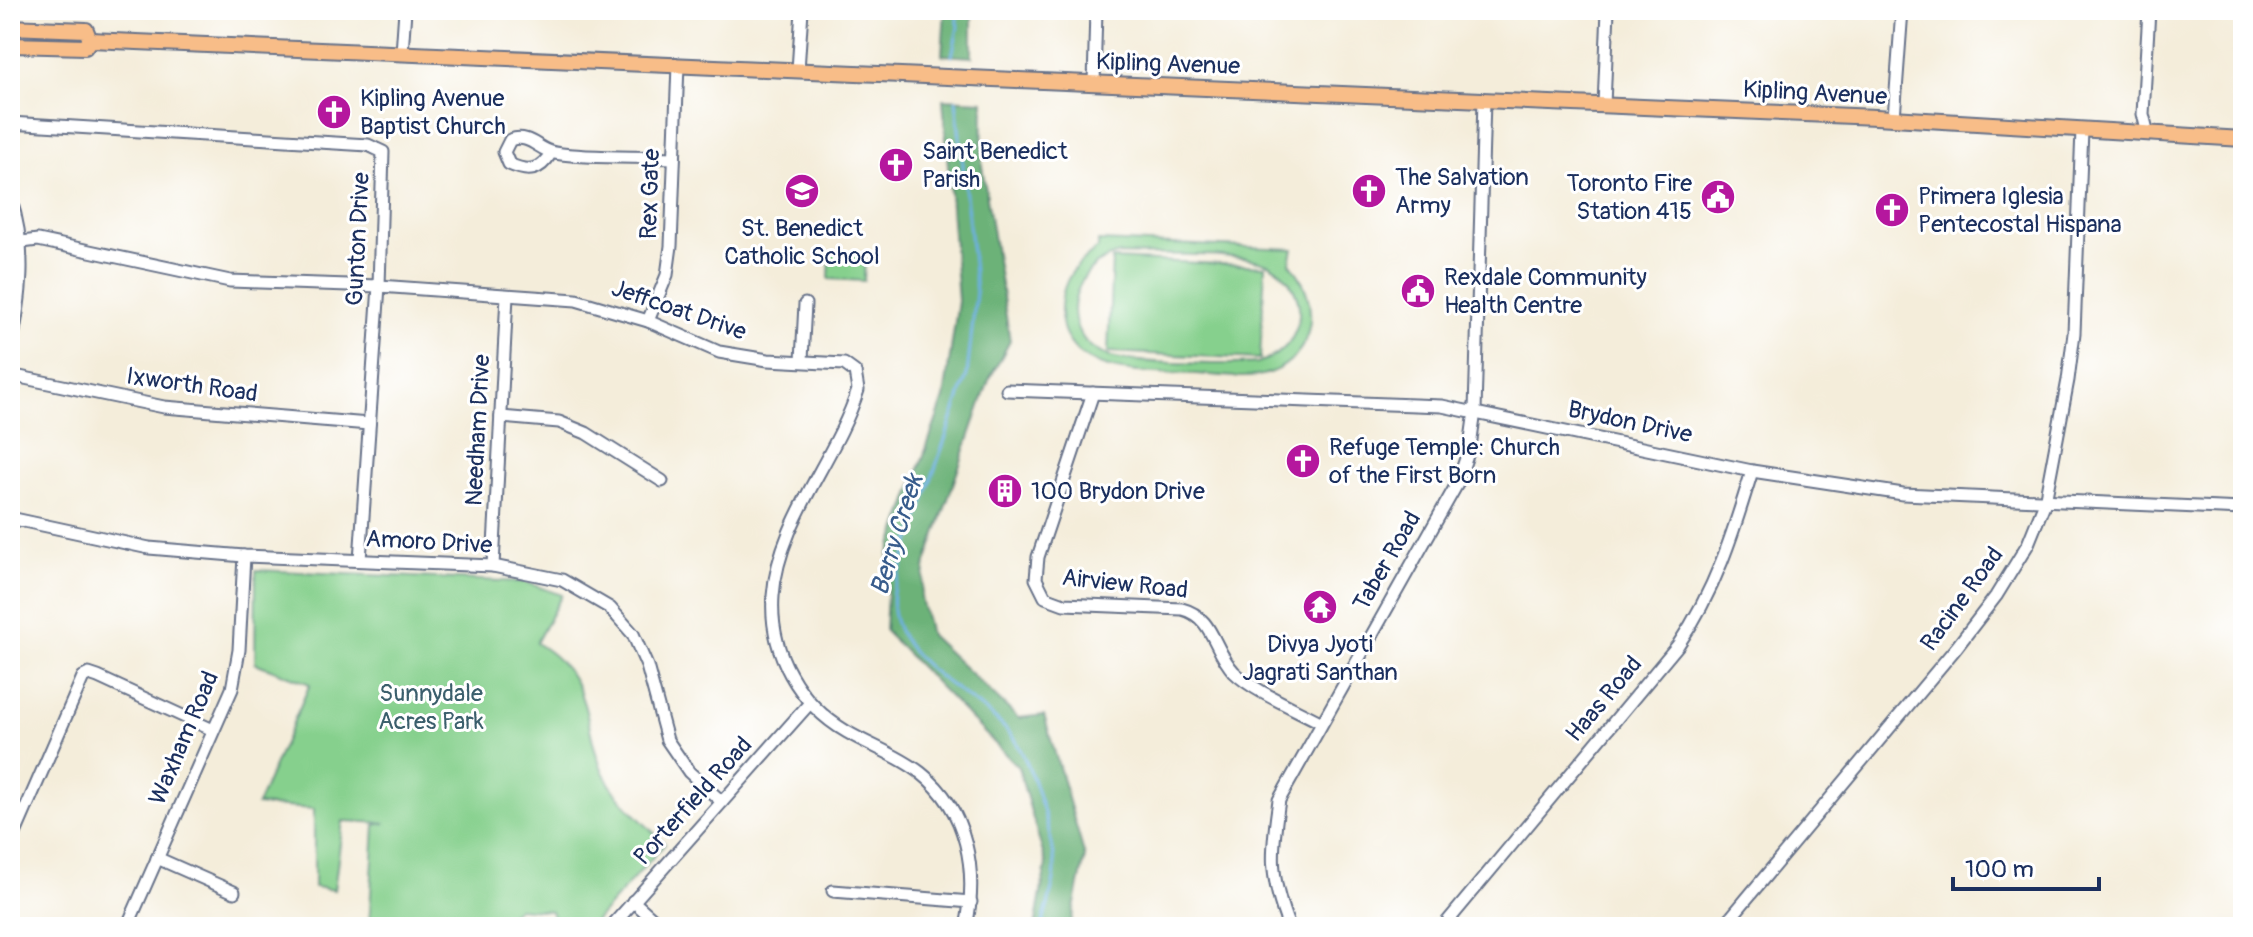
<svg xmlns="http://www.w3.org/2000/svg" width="2253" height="937" font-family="Pangolin,sans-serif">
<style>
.green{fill:#86d08d;stroke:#508076;stroke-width:2;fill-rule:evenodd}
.forest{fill:#6cb278;stroke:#44706b;stroke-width:2}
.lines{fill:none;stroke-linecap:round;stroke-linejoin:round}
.stream{stroke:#6db0e2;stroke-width:3}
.minor-casing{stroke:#677289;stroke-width:15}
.major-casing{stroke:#677289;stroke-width:18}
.minor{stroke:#fff;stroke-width:11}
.major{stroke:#f8bd88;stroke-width:14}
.labels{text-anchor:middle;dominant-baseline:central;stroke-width:6;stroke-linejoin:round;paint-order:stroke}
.street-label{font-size:24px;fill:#1b2f5e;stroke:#fff}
.poi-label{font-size:24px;fill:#1b2f5e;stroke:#fff;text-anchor:start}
.park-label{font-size:24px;fill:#3b5f6c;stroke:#fff}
.water-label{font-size:26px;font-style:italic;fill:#385c8c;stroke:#fff}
</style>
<rect width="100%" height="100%" fill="#fff"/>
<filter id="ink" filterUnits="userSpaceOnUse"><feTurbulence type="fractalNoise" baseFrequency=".0125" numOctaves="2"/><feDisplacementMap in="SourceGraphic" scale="16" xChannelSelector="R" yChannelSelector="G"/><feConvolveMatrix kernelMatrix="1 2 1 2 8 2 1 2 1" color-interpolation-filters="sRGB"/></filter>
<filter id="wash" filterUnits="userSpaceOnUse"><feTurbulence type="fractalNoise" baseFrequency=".006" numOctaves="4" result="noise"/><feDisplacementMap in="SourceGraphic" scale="32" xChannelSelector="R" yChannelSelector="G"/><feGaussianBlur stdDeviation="1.8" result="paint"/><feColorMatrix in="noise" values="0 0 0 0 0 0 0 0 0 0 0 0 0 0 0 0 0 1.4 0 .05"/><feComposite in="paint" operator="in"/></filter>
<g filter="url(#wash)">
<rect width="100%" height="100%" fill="#f4edda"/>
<g class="green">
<path d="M1098,241l195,8 -3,14c31,36 28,92 -21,110 -22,8 -51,2 -73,1 -49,-2 -138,6 -135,-67 1,-28 15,-43 37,-59zM1121,254c34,2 121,-3 149,11 21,11 33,34 28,57 -4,22 -21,35 -41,41 -27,2 -126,1 -149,-7 -54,-18 -39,-94 13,-102z"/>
<path d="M830,252l35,2 -1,27 -35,-2z"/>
<path d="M1112,259l153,7 -5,93 -152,-7z"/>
<path d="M256,570l269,12 37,13 -26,48c64,38 43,90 73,140 14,22 38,42 56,61l-75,83h-34l-5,-16 -33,-3 -14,11 5,4 -3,4h-137l6,-102 11,-2 -43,-2 -9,69 -20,-3v-78l-57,-4 53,-121 -55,-21z"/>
</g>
<g class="forest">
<path d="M945,10h27v47l-30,-2z"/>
<path d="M943,99l40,2 -1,65 28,175 -21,39 -63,183 -5,35 9,37 88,83 26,-3 41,142 -15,70h-35l11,-63 -28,-97 -133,-136 4,-77 55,-156 14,-97z"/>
</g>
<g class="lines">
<g class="stream">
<path d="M952,56l6,-29 -2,-17"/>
<path d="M956,100l20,192 -9,83 -74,217c-9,70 81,98 118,143 19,23 43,103 44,133 0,18 -9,41 -13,59"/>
</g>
</g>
</g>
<g filter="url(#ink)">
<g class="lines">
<g class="minor-casing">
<g id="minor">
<path d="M402,53l3,-43"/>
<path d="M798,70l4,-60"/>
<path d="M1094,83l2,-73"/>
<path d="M1604,105l4,-95"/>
<path d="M1894,118l8,-108"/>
<path d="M10,123l358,22 15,7 -4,134 -19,274"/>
<path d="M2148,134l-5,-20 6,-104"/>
<path d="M551,153c-11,18 -22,20 -42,11l-5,-12 6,-12c21,-7 27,10 45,13 38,6 80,3 119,5"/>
<path d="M10,197c18,54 11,101 0,155"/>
<path d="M22,242l16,-2 192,41 149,5 197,14 72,21 71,31 49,8 76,4 11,8 3,18c-22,69 -80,132 -85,206 -4,56 26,108 74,136 24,14 51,23 74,41 47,37 57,99 45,154"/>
<path d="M648,321l19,-46 4,-29 7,-181"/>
<path d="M802,360l3,-56"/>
<path d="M10,375l154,32 205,17"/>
<path d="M1007,390l435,16 310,65 151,23 340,15"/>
<path d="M1093,393l-55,164 -2,22 9,18 19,7 118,5c32,8 31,41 52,63 19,19 62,37 86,50"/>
<path d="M501,417l58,5 27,11 76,48"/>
<path d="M10,518l139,30 95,8 249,10 69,14 48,28 23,26 14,32 20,74 22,32 33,30"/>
<path d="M493,566l14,-270"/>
<path d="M10,845l73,-168 6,-3 9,3 115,53"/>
<path d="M157,858l77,34"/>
<path d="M833,891l138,11"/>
<path d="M633,901l29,26"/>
<path d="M127,927l105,-238 7,-39 5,-94"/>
<path d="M611,927l198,-223"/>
<path d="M1289,927c-20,-51 -18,-74 -10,-127l178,-316 13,-37 5,-36 9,-311"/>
<path d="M1443,927l235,-282c37,-54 55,-111 74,-174"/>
<path d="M1723,927l233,-279 40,-52 32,-52 17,-42 23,-122 6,-47 8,-203"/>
</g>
</g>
<g class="major-casing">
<g id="major">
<path d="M10,27l76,3 4,10"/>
<path d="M10,45l75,2 5,-7 1786,77 367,22"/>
</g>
</g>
<use href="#minor" class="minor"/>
<use href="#major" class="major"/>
</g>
</g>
<defs>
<g id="church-disc" transform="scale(1.8)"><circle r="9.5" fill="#b5179e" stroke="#fff"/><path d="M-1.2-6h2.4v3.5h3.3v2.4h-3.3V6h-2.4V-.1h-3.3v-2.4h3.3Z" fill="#fff"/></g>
<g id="school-disc" transform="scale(1.8)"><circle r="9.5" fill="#b5179e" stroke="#fff"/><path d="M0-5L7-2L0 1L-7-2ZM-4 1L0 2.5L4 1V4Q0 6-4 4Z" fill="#fff"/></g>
<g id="civic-disc" transform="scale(1.8)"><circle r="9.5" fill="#b5179e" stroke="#fff"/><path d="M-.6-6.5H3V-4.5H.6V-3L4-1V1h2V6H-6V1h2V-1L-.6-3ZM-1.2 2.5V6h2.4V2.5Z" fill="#fff"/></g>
<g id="building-disc" transform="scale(1.8)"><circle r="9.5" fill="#b5179e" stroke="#fff"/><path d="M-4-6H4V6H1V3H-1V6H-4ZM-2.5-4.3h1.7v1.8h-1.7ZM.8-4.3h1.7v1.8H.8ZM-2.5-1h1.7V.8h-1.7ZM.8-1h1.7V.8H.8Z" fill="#fff"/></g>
<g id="temple-disc" transform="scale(1.8)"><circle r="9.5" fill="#b5179e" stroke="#fff"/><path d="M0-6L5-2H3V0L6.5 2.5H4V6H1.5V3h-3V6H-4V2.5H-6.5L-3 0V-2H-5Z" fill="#fff"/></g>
</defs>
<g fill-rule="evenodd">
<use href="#church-disc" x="334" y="112"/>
<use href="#church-disc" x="896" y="165"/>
<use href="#school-disc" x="802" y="191"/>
<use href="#church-disc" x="1369" y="191"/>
<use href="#civic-disc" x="1718" y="197"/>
<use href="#church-disc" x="1892" y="210"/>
<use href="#civic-disc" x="1418" y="291"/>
<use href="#church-disc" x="1303" y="461"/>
<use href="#building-disc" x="1005" y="491"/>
<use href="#temple-disc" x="1320" y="607"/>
</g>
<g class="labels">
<g class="street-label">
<text transform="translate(1168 64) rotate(2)">Kipling Avenue</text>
<text transform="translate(1815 93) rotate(3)">Kipling Avenue</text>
<text transform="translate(650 194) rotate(-88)">Rex Gate</text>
<text transform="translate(358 239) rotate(-87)">Gunton Drive</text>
<text transform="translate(679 310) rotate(19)">Jeffcoat Drive</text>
<text transform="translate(192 385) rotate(8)">Ixworth Road</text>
<text transform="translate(1630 422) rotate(12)">Brydon Drive</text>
<text transform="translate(478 430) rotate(-87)">Needham Drive</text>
<text transform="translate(429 542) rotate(3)">Amoro Drive</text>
<text transform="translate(1387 561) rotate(-60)">Taber Road</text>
<text transform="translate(1125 584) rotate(6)">Airview Road</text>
<text transform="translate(1962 599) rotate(-54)">Racine Road</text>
<text transform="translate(1604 699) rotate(-50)">Haas Road</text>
<text transform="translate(184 738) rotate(-67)">Waxham Road</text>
<text transform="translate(693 801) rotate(-48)">Porterfield Road</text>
</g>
<g class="poi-label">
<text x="360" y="98">Kipling Avenue<tspan x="360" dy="28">Baptist Church</tspan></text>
<text x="922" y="151">Saint Benedict<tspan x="922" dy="28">Parish</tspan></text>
<text x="1395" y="177">The Salvation<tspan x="1395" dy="28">Army</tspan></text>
<text x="1692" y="183" text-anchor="end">Toronto Fire<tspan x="1692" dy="28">Station 415</tspan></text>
<text x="1918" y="196">Primera Iglesia<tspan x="1918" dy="28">Pentecostal Hispana</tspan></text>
<text x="802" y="228" text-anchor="middle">St. Benedict<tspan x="802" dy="28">Catholic School</tspan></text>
<text x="1444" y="277">Rexdale Community<tspan x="1444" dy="28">Health Centre</tspan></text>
<text x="1329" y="447">Refuge Temple: Church<tspan x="1329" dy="28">of the First Born</tspan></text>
<text x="1031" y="491">100 Brydon Drive</text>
<text x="1320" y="644" text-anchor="middle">Divya Jyoti<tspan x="1320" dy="28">Jagrati Santhan</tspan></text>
</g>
<g class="park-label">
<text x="431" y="693">Sunnydale<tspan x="431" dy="28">Acres Park</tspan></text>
</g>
<g class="water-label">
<text transform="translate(897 535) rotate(-73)">Berry Creek</text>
</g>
</g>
<rect width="2253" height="937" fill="none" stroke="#fff" stroke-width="40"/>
<path d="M1953 877v12h146v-12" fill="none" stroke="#1b2f5e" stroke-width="4"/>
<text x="1965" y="877" font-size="24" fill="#1b2f5e" stroke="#ffffff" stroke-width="6" paint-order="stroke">100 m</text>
</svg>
